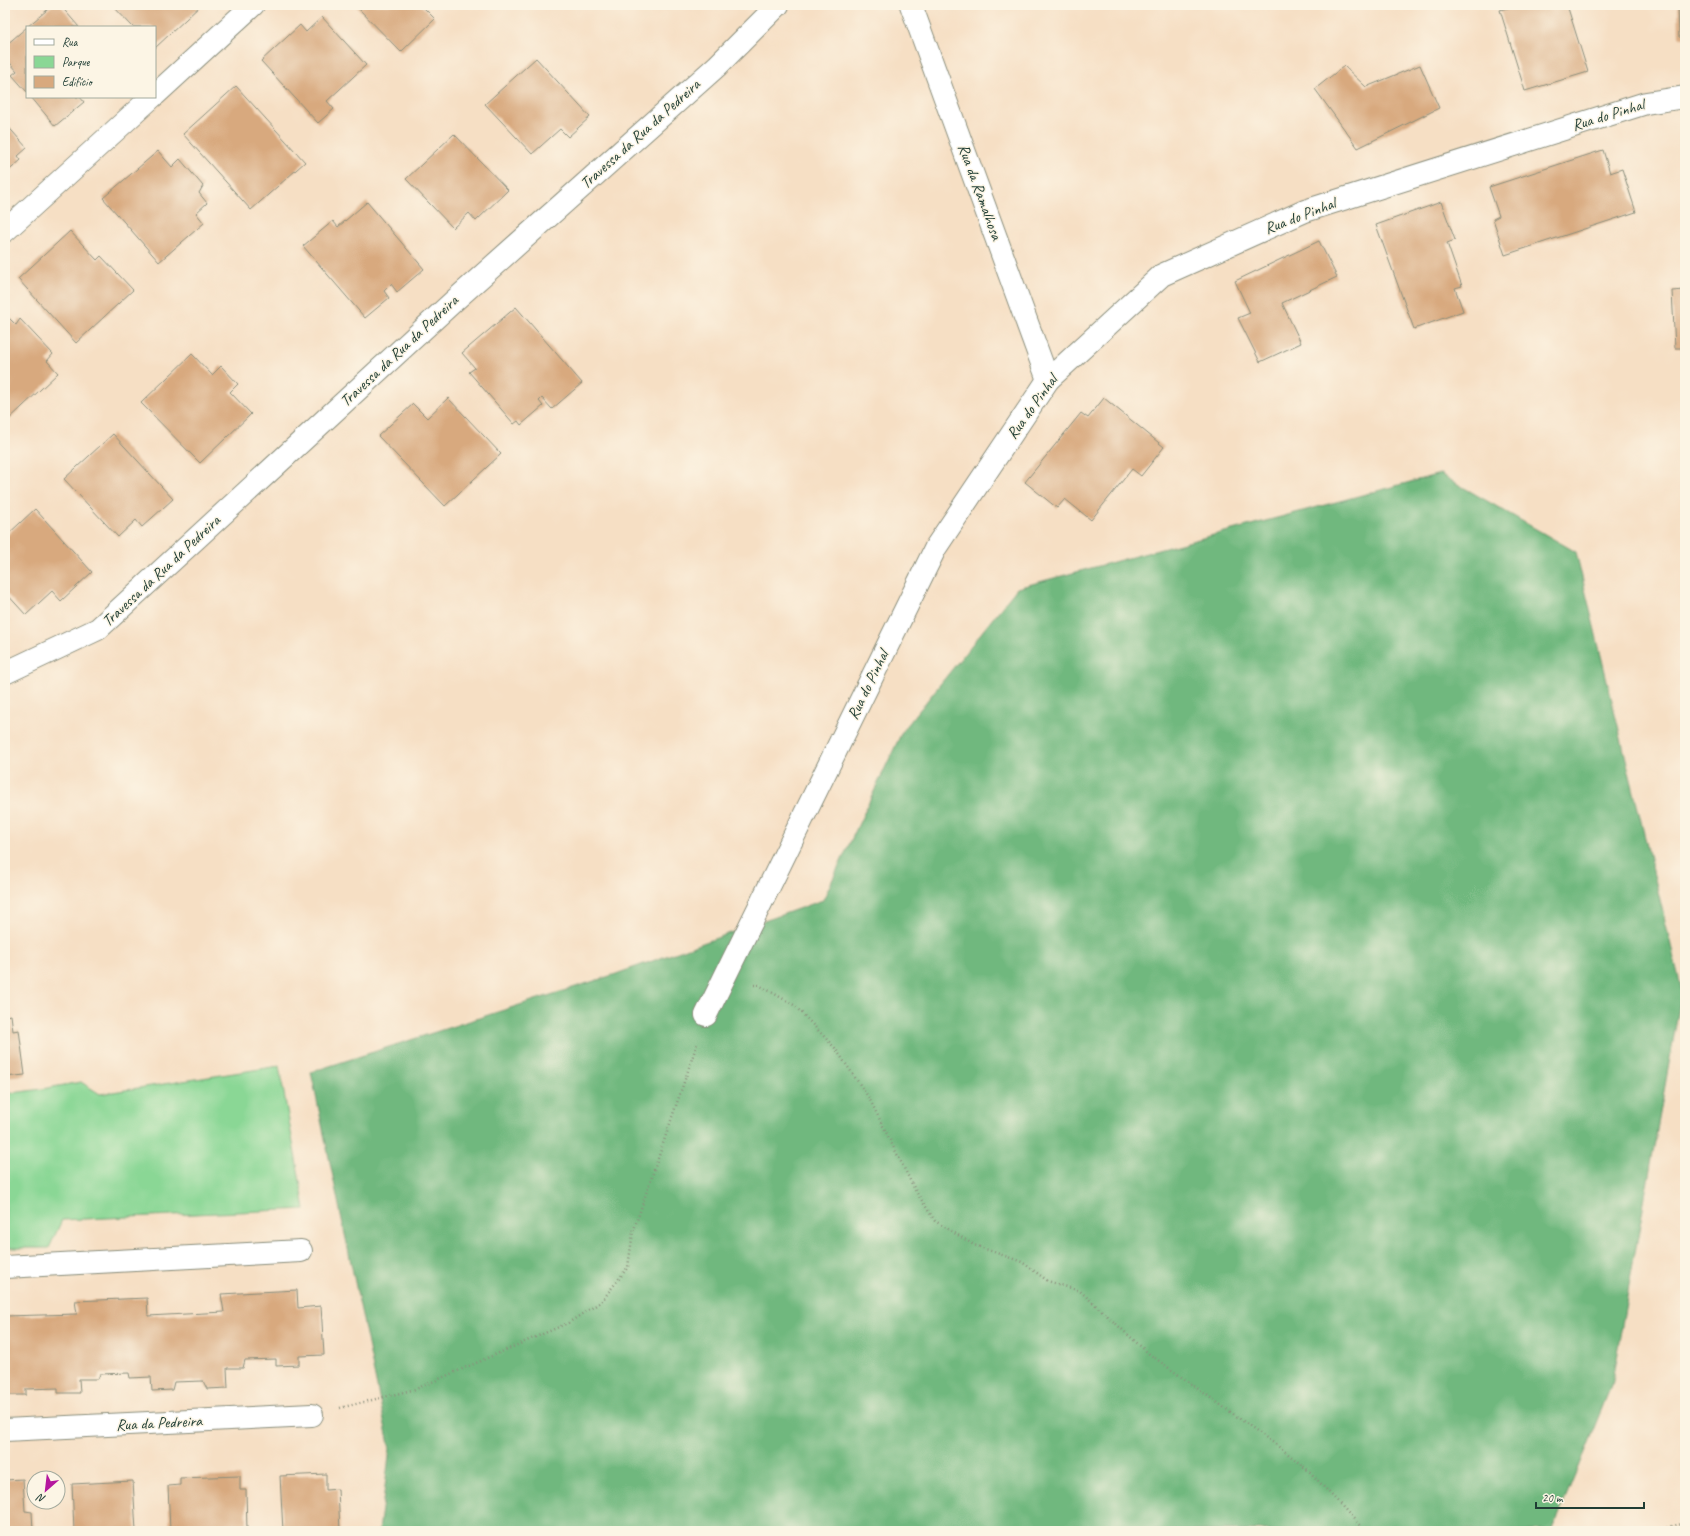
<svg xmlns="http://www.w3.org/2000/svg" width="1690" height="1536" font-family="Caveat,sans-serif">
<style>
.green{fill:#8ad795;stroke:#548a64}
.forest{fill:#6fb87e;stroke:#477a59}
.building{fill:#d8a97e}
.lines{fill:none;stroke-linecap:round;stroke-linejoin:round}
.minor-casing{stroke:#8a8e7c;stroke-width:24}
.path{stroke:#8a8e7c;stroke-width:2.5;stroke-dasharray:1 3;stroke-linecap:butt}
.minor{stroke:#fff;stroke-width:22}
.labels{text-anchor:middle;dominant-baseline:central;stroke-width:3;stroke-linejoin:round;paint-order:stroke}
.street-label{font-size:16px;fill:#1f3d34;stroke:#fcf5e5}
</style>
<rect width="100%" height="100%" fill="#fcf5e5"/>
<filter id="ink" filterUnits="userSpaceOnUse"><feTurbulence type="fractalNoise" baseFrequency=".025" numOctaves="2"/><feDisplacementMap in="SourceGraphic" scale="8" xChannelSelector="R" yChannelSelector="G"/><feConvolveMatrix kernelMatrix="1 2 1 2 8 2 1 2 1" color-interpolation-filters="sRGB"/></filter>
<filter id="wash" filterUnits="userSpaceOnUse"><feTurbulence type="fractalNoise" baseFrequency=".012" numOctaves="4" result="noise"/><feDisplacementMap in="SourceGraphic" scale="16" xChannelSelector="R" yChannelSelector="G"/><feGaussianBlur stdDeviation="0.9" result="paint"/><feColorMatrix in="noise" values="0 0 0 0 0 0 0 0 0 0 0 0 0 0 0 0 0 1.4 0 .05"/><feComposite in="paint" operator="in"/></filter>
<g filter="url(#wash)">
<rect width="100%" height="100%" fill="#f6dfc4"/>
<path class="green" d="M279,1066l26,143 -243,11 -13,28h-44v-154l37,-5 39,-7 19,12z"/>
<path class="forest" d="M1440,474l136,78 106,439 -71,395 -59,145h-1173l11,-82 -79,-377 305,-98 207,-74 79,-168 115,-144z"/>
<g id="blocks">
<g class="building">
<path d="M53,5h7l19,22h-52z"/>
<path d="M112,5h89l-46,43v-21h-22z"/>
<path d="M355,5h66l14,14 -34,33z"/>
<path d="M1518,5h49l21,67 -63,19 -25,-81z"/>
<path d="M1678,5h7v32h-6z"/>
<path d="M322,17l44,48 -39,36 7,8 -16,14 -57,-62 39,-36 6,7z"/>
<path d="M27,27v65l-15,-17 5,-4 -12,-14v-11z"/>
<path d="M536,58l54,59 -22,20 -8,-8 -28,25 -47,-50z"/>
<path d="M1420,65l19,43 -81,40 -43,-59 29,-23 22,21z"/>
<path d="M236,86l69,76 -54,48 -68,-76z"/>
<path d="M31,97h49l4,5 -29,24z"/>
<path d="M5,123l22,25 -9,8 3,4 -16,14z"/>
<path d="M454,134l54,56 -32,31 -7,-8 -16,15 -47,-49z"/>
<path d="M1603,150l7,23 12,-4 14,43 -131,43 -12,-36 6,-3 -10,-29z"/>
<path d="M158,151l14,16 8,-8 23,27 -4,7 8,10 -11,10 8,10 -45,39 -56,-64z"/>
<path d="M367,202l57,67 -27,23 -6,-8 -7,7 5,7 -24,20 -62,-72 30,-25 5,6z"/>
<path d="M1441,202l14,38 -8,3 15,43 -7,2 8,23 -49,18 -38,-104z"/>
<path d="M70,231l27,29 4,-4 32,34 -57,53 -58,-64z"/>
<path d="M1319,241l18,36 -55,26 19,40 -41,19 -22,-44 12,-5 -15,-32z"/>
<path d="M1685,290v58h-10l-3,-57z"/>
<path d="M516,307l66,76 -30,26 -10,-11 -3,3 4,5 -22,19 -3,-4 -4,3 -45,-52 6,-4 -13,-15z"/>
<path d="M5,314l11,11 4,-6 33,35 -6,7 11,12 -53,50z"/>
<path d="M192,354l20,21 9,-9 17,18 -8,8 21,22 -51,49 -59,-60z"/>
<path d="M448,398l53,56 -56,52 -67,-70 35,-32 14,14z"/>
<path d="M1104,398l60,49 -23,29 -9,-7 -41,51 -26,-21 -8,9 -32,-26 56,-69 7,5z"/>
<path d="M113,434l60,65 -31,28 -6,-7 -18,17 -54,-58z"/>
<path d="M35,509l57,63 -31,29 -9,-10 -26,24 -21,-23v-55z"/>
<path d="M11,1015l2,16 6,-1 6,45 -20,2v-61z"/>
<path d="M297,1290l1,18 23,-2 3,49 -25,1v9l-23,1v-7l-31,1 -2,8h-16l1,20 -21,1 -4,-8 -29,1 -2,8 -20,1 -1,-14 -21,1 -1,-5 -29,1 -2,5h-19l1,14h-22v-5l-32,1v6h-21v-79l72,-2 -2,-13 72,-3 1,18 76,-4 -3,-18z"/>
<path d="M326,1474v16l12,-1 2,42h-57l-3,-55z"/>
<path d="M240,1476v14h6l1,41 -77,-1 -2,-44 12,-1v-7z"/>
<path d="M23,1479l2,32 7,1 1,19h-28v-51z"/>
<path d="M133,1481l3,50h-62l-2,-47z"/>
</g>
</g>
</g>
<g filter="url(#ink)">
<use href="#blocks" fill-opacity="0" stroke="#8a8e7c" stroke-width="1"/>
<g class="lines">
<g class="minor-casing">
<g id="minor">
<path d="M911,5l137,375"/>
<path d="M155,95l98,-90"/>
<path d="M5,231l147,-134"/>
<path d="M5,673l93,-44 357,-329 262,-234 61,-61"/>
<path d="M706,1015l230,-468 112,-167 114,-105 143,-64 341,-108 39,-6"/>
<path d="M5,1267l296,-16"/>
<path d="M5,1430l307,-15"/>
</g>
</g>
<g class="path">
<path d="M754,985h5l35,20 41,43 34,50 46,92 20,31 39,24 48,17 26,19 32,10 68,62 134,96 27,22 56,60"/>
<path d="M340,1408l76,-19 152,-66 33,-21 27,-35 5,-35 64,-188"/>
<path d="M1655,1531l30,-8"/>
</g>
<use href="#minor" class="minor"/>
</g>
</g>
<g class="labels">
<g class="street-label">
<text transform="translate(1608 115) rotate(-17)">Rua do Pinhal</text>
<text transform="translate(640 134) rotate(-42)">Travessa da Rua da Pedreira</text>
<text transform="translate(980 192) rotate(70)">Rua da Ramalhosa</text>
<text transform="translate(1300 216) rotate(-21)">Rua do Pinhal</text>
<text transform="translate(399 351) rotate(-43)">Travessa da Rua da Pedreira</text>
<text transform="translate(1032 407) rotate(-54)">Rua do Pinhal</text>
<text transform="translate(161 571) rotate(-43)">Travessa da Rua da Pedreira</text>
<text transform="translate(868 685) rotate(-64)">Rua do Pinhal</text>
<text transform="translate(159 1423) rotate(-3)">Rua da Pedreira</text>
</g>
</g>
<rect width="1690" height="1536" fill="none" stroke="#fcf5e5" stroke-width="20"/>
<rect x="26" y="26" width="130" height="72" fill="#fcf5e5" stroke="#a4ab9e"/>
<rect x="34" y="39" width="20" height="6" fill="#ffffff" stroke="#a4ab9e"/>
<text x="62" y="46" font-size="12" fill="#1f3d34">Rua</text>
<rect x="34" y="56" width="20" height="12" fill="#8ad795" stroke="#a4ab9e"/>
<text x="62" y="66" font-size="12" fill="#1f3d34">Parque</text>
<rect x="34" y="76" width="20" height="12" fill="#d8a97e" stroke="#a4ab9e"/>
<text x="62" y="86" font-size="12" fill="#1f3d34">Edifício</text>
<g transform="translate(46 1490) rotate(208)"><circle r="19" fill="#fcf5e5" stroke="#a4ab9e"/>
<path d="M0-3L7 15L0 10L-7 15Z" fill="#b5179e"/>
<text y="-6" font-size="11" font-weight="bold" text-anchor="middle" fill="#1f3d34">N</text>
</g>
<path d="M1536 1502v6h108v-6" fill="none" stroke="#1f3d34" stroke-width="2"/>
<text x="1542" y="1502" font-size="12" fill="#1f3d34" stroke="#fcf5e5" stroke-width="3" paint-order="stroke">20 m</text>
</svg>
